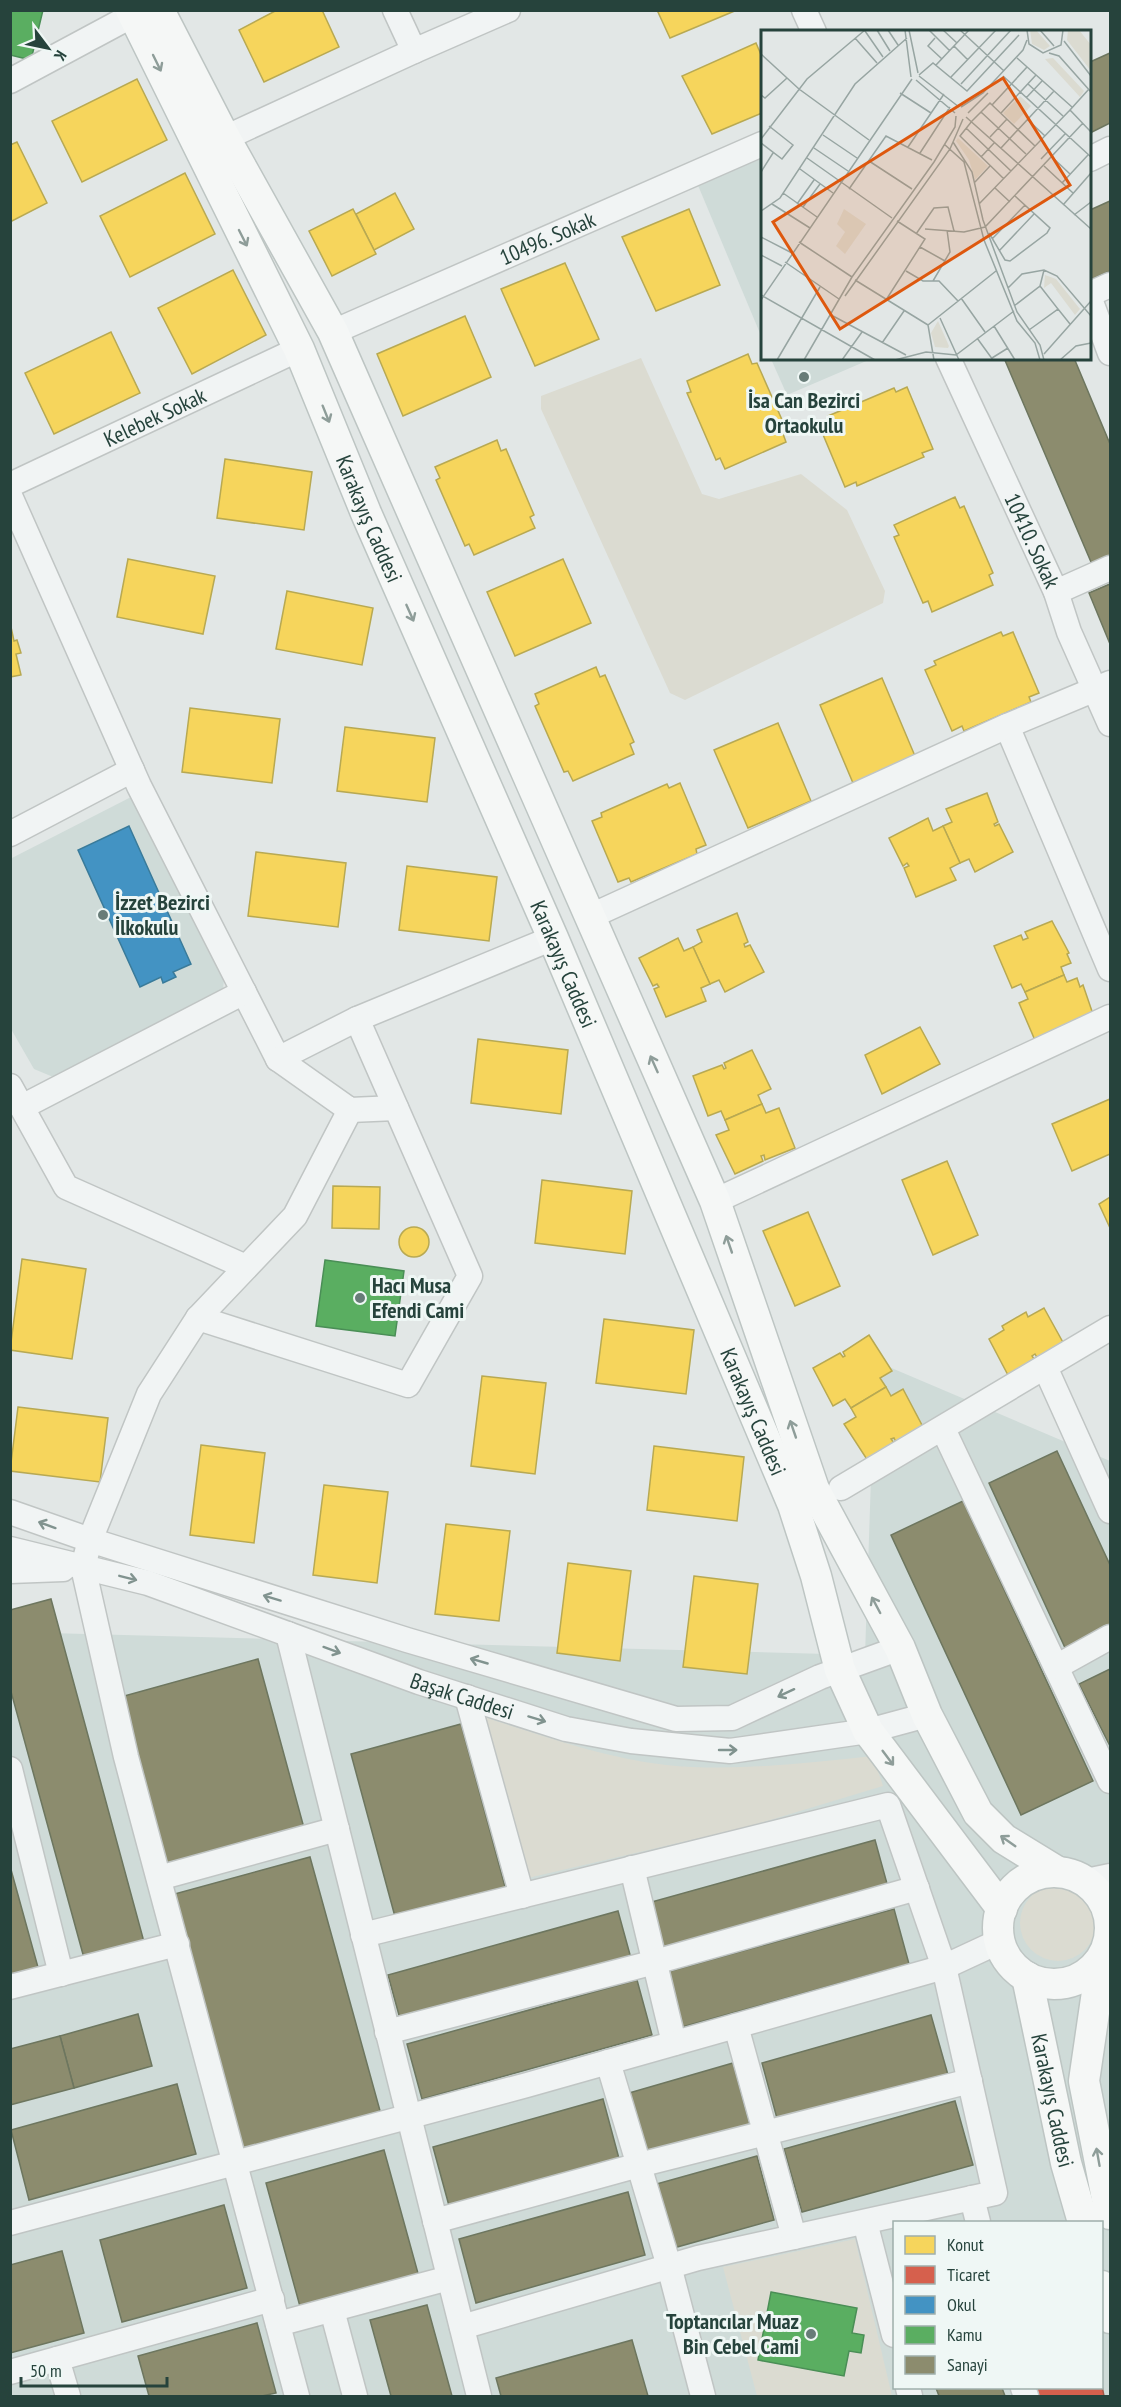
<svg xmlns="http://www.w3.org/2000/svg" width="1121" height="2407" font-family="'PT Sans Narrow',sans-serif">
<style>
.built{fill:#cfdbd8;fill-rule:evenodd}
.green{fill:#dbdbd1}
.homes{fill:#f6d55c;stroke:#b8a952;stroke-width:1.5}
.shops{fill:#d6604d;stroke:#a15748;stroke-width:1.5}
.schools{fill:#4393c3;stroke:#3a7b9a;stroke-width:1.5}
.public{fill:#5aae61;stroke:#4a8e56;stroke-width:1.5}
.industry{fill:#8c8c6e;stroke:#6d765f;stroke-width:1.5}
.lines{fill:none;stroke-linecap:round;stroke-linejoin:round}
.minor-casing{stroke:#c0c5c4;stroke-width:27}
.major-casing{stroke:#bdc5c3;stroke-width:33}
.minor{stroke:#f1f4f4;stroke-width:24}
.major{stroke:#f5f7f6;stroke-width:30}
.oneway{stroke:#8e9d99}
.oneway2{stroke:#81938f}
.poi-dot{fill:#687c78;stroke:#eff7f5;stroke-width:2}
.labels{text-anchor:middle;dominant-baseline:central;stroke-width:6;stroke-linejoin:round;paint-order:stroke}
.street-label{font-size:22px;fill:#26433c;stroke:#eff7f5}
.poi-label{font-size:22px;font-weight:bold;fill:#26433c;stroke:#eff7f5;text-anchor:start}
.inset-road{fill:none;stroke:#97a5a2;stroke-width:1.5}
.view{fill:#de580e;fill-opacity:0.15;stroke:#de580e;stroke-width:3}
.inset-edge{fill:none;stroke:#26433c;stroke-width:3}
</style>
<rect width="100%" height="100%" fill="#e2e7e6"/>
<g class="built">
<path d="M762,155v183l-65,-155z"/>
<path d="M771,359h100l-84,36z"/>
<path d="M133,796l91,182 -1,13 -165,88 -24,-10 -23,-40 -1,-170z"/>
<path d="M875,1361l235,100v935h-1099v-764l854,23zM894,2222h208v166h-208z"/>
</g>
<g class="green">
<path d="M641,358l61,136 17,5 82,-25 46,36 38,81 -2,12 -198,97 -15,-7 -129,-284v-13z"/>
<path d="M484,1717c59,19 120,41 182,48 69,7 139,-2 207,-9l10,30 -136,41 -219,51z"/>
<circle cx="1058" cy="1923" r="38"/>
<path d="M855,2239l37,157h-135l-34,-129z"/>
</g>
<g class="homes">
<path d="M277,10h45l17,37 -75,35 -25,-52z"/>
<path d="M657,10h80l-67,28z"/>
<path d="M756,43l6,14v56l-50,21 -30,-58z"/>
<path d="M137,79l30,61 -85,42 -30,-61z"/>
<path d="M17,142l30,61 -37,19v-77z"/>
<path d="M185,173l30,61 -85,43 -30,-61z"/>
<path d="M395,193l19,36 -40,21 -18,-36z"/>
<path d="M353,209l23,45 -44,22 -23,-45z"/>
<path d="M689,209l31,76 -64,26 -34,-74z"/>
<path d="M565,263l34,76 -64,27 -34,-77z"/>
<path d="M233,270l33,65 -74,39 -34,-66z"/>
<path d="M465,316l26,61 -88,39 -26,-62z"/>
<path d="M111,332l29,61 -86,41 -29,-61z"/>
<path d="M748,354l4,10 5,-1 29,66 -4,2 4,11 -61,27 -5,-11 -4,2 -29,-67 4,-1 -4,-11z"/>
<path d="M907,387l26,62 -11,4 2,4 -67,29 -1,-4 -11,5 -26,-62 10,-5 -1,-4 66,-28 2,4z"/>
<path d="M497,440l4,11 5,-2 28,66 -4,2 5,11 -61,27 -5,-11 -4,2 -29,-66 4,-2 -5,-11z"/>
<path d="M225,459l87,13 -8,58 -87,-12z"/>
<path d="M955,497l5,11 4,-2 29,67 -4,2 4,10 -61,27 -4,-11 -5,2 -29,-66 5,-2 -5,-10z"/>
<path d="M128,559l87,17 -12,58 -86,-17z"/>
<path d="M563,559l28,64 -76,33 -28,-64z"/>
<path d="M287,591l86,17 -11,57 -86,-16z"/>
<path d="M11,627l3,14 3,-1 4,13 -5,1 5,21 -11,2z"/>
<path d="M1001,632l2,4 10,-4 26,61 -10,4 2,5 -67,29 -2,-5 -10,5 -27,-61 11,-5 -2,-4z"/>
<path d="M596,667l4,10 5,-2 29,67 -4,2 4,10 -61,27 -5,-10 -4,1 -29,-66 4,-2 -4,-10z"/>
<path d="M882,678l33,78 -62,27 -33,-78z"/>
<path d="M190,708l90,11 -8,64 -90,-11z"/>
<path d="M778,723l33,78 -63,27 -34,-78z"/>
<path d="M345,727l90,11 -8,64 -90,-11z"/>
<path d="M680,783l26,62 -10,4 1,5 -66,28 -2,-4 -11,4 -26,-61 10,-4 -1,-4 66,-29 2,4z"/>
<path d="M987,793l11,29 -4,2 1,2 4,-2 14,28 -38,20 -6,-13 -9,4 -17,-37 9,-4 -6,-13z"/>
<path d="M928,818l5,13 10,-5 17,37 -10,5 6,12 -40,17 -12,-29 5,-2 -2,-3 -4,3 -14,-28z"/>
<path d="M256,852l90,11 -8,64 -90,-11z"/>
<path d="M407,866l90,11 -8,64 -90,-11z"/>
<path d="M737,913l11,29 -4,2 1,3 5,-2 14,27 -39,20 -6,-12 -9,4 -17,-37 9,-5 -5,-12z"/>
<path d="M1052,921l17,32 -2,1 4,9 -10,4 3,8 -39,17 -4,-8 -9,4 -18,-42 27,-11 2,5 5,-2 -3,-6z"/>
<path d="M678,938l6,13 9,-4 17,37 -9,4 5,13 -40,16 -12,-28 5,-2 -2,-3 -4,2 -14,-28z"/>
<path d="M1064,975l3,7 10,-4 3,9 3,-2 12,35 -58,25 -18,-42 9,-4 -3,-7z"/>
<path d="M920,1027l20,37 -58,30 -17,-39z"/>
<path d="M478,1039l90,11 -7,64 -90,-11z"/>
<path d="M752,1050l19,39 -13,6 4,9 -37,16 -4,-9 -13,5 -15,-40 29,-11 2,4 2,-1 -2,-5z"/>
<path d="M1110,1099v55l-38,17 -20,-47z"/>
<path d="M762,1104l4,9 13,-5 16,40 -30,12 -1,-5 -3,1 2,5 -28,13 -19,-39 13,-5 -4,-10z"/>
<path d="M947,1161l31,74 -45,20 -31,-75z"/>
<path d="M542,1180l90,11 -7,63 -90,-11z"/>
<path d="M333,1186l47,1 -1,42 -47,-1z"/>
<path d="M1110,1197v31l-11,-24z"/>
<path d="M808,1212l32,74 -45,20 -32,-75z"/>
<circle cx="414" cy="1242" r="15"/>
<path d="M22,1259l64,10 -14,90 -62,-9z"/>
<path d="M1044,1308l21,38 -26,15 -4,-7 -3,2 4,6 -27,15 -20,-38 15,-9 -2,-4 24,-14 2,5z"/>
<path d="M604,1319l90,11 -8,64 -90,-11z"/>
<path d="M869,1335l23,36 -12,7 6,9 -35,21 -6,-9 -12,7 -20,-38 27,-15 3,4 2,-1 -2,-4z"/>
<path d="M482,1376l64,7 -11,91 -64,-8z"/>
<path d="M886,1387l5,9 12,-7 20,38 -27,15 -2,-4 -3,1 3,4 -26,18 -24,-37 12,-7 -5,-9z"/>
<path d="M18,1407l90,11 -8,64 -90,-11z"/>
<path d="M201,1445l64,8 -11,90 -64,-8z"/>
<path d="M654,1446l90,11 -7,64 -90,-11z"/>
<path d="M324,1485l64,7 -11,91 -64,-8z"/>
<path d="M446,1524l64,7 -11,90 -64,-7z"/>
<path d="M568,1563l63,8 -11,90 -63,-8z"/>
<path d="M694,1576l64,8 -11,90 -64,-7z"/>
</g>
<path class="shops" d="M1102,2386l2,10h-68l-2,-8z"/>
<path class="schools" d="M129,826l62,138 -18,8 3,5 -13,6 -2,-6 -21,10 -62,-137z"/>
<g class="public">
<path d="M10,10h33l-12,50 -21,-5z"/>
<path d="M325,1260l79,11 -9,65 -79,-10z"/>
<path d="M771,2292l86,16 -5,25 12,2 -3,18 -12,-2 -5,25 -86,-16z"/>
</g>
<g class="industry">
<path d="M1110,53v70l-20,10v-71z"/>
<path d="M1110,201v70l-20,9v-70z"/>
<path d="M1004,358h70l36,86v118l-16,7z"/>
<path d="M1110,584v60l-21,-51z"/>
<path d="M1057,1451l53,114v66l-43,21 -78,-169z"/>
<path d="M963,1501l130,280 -72,34 -130,-280z"/>
<path d="M51,1599l93,343 -60,16 -74,-270v-78z"/>
<path d="M258,1659l46,169 -141,39 -46,-169z"/>
<path d="M1110,1669v77l-31,-62z"/>
<path d="M461,1724l46,170 -110,30 -46,-170z"/>
<path d="M875,1840l14,51 -227,63 -14,-51z"/>
<path d="M310,1857l72,261 -140,39 -71,-262z"/>
<path d="M10,1866l29,105 -29,8z"/>
<path d="M894,1909l15,55 -227,63 -15,-55z"/>
<path d="M618,1911l14,51 -230,64 -14,-51z"/>
<path d="M637,1980l15,55 -230,64 -15,-55z"/>
<path d="M138,2014l14,52 -78,22 -14,-52z"/>
<path d="M931,2015l17,60 -170,47 -16,-59z"/>
<path d="M60,2036l14,52 -64,17v-56z"/>
<path d="M733,2063l18,66 -104,29 -18,-65z"/>
<path d="M177,2084l19,70 -167,46 -18,-70z"/>
<path d="M603,2099l18,67 -170,47 -18,-66z"/>
<path d="M955,2101l18,64 -171,47 -18,-63z"/>
<path d="M384,2150l35,127 -118,33 -35,-127z"/>
<path d="M757,2156l17,64 -104,29 -17,-64z"/>
<path d="M628,2192l17,63 -169,48 -17,-64z"/>
<path d="M224,2205l23,83 -125,34 -22,-82z"/>
<path d="M62,2251l22,82 -74,20v-88z"/>
<path d="M427,2305l25,91h-61l-21,-76z"/>
<path d="M257,2323l19,70 -14,3h-113l-11,-40z"/>
<path d="M632,2340l16,56h-147l-5,-18z"/>
<path d="M936,2388h66l3,8h-66z"/>
</g>
<g class="lines">
<g class="minor-casing">
<g id="minor">
<path d="M395,10l19,41"/>
<path d="M804,10l10,22"/>
<path d="M10,81l123,-66"/>
<path d="M225,138l189,-87 94,-41"/>
<path d="M1090,159l20,-10"/>
<path d="M1090,294l20,-9"/>
<path d="M1090,299l20,54"/>
<path id="s1" d="M333,332l429,-188"/>
<path id="s2" d="M948,358l108,234 13,40 41,92"/>
<path id="s3" d="M10,485l289,-136"/>
<path d="M10,496l129,290 139,273 79,-40 196,-81"/>
<path d="M1056,592l54,-24"/>
<path d="M1007,726l103,243"/>
<path d="M10,834l122,-64"/>
<path d="M589,917l418,-191 103,-43"/>
<path d="M278,1059l72,51 46,-2"/>
<path d="M10,1086l56,101 180,80"/>
<path d="M22,1107l222,-115"/>
<path d="M715,1201l395,-184"/>
<path d="M198,1318l210,67 62,-109 -113,-257"/>
<path d="M1045,1367l65,144"/>
<path d="M943,1429l167,352"/>
<path d="M841,1488l269,-160"/>
<path d="M10,1512l80,28 317,100 269,79 56,-1 88,-41 80,-29"/>
<path id="s4" d="M10,1549l138,34 271,99 147,47 65,12 99,10 138,-20 59,-16"/>
<path d="M10,1571l53,-2"/>
<path d="M288,1634l191,762"/>
<path d="M1056,1667l54,-30"/>
<path d="M467,1697l55,199"/>
<path d="M10,1769l51,205"/>
<path d="M632,1868l42,175"/>
<path d="M159,1878l178,-49"/>
<path d="M1086,1881l24,-5"/>
<path d="M363,1935l525,-130 56,162 51,226 -297,65 -236,69"/>
<path d="M1109,1941h1"/>
<path d="M10,1987l167,-43"/>
<path d="M736,2026l58,211"/>
<path d="M387,2032l268,-70 262,-74"/>
<path d="M608,2062l61,204 34,130"/>
<path d="M972,2198l6,24"/>
<path d="M435,2221l204,-56 331,-84"/>
<path d="M865,2222l29,113"/>
<path d="M10,2223l517,-138 417,-118 56,-26"/>
<path d="M332,2310l23,86"/>
<path d="M278,2324l171,-46"/>
<path d="M57,2359l11,37"/>
<path d="M10,2372l262,-73"/>
<path d="M908,2388l2,8"/>
<path d="M1023,2388l3,8"/>
<path d="M297,2396l-171,-639 -43,-190 7,-27 59,-146 49,-76 97,-102 55,-106"/>
</g>
</g>
<g class="major-casing">
<g id="major">
<path id="s5" d="M131,10l168,339 67,164 187,425 240,567 23,71 24,94 28,61 134,178"/>
<path d="M159,10l66,128 108,194 382,869 99,288 86,159 27,67 51,98 26,26 54,33"/>
<circle cx="1054" cy="1928" r="56"/>
<path d="M1102,1958l-18,123 26,133"/>
<path id="s6" d="M1027,1977l39,186 17,59"/>
<path d="M1102,2286l8,32"/>
</g>
</g>
<use href="#minor" class="minor"/>
<use href="#major" class="major"/>
</g>
<defs><path id="oneway-shaft" d="M-6 0H5M1.5-3L5.5 0L1.5 3" fill="none" stroke-width="1.6" stroke-linecap="round" stroke-linejoin="round" transform="scale(1.5)"/></defs>
<g class="oneway">
<use href="#oneway-shaft" transform="translate(157 63) rotate(64)"/>
<use href="#oneway-shaft" transform="translate(243 238) rotate(63)"/>
<use href="#oneway-shaft" transform="translate(326 414) rotate(68)"/>
<use href="#oneway-shaft" transform="translate(410 613) rotate(66)"/>
<use href="#oneway-shaft" transform="translate(654 1064) rotate(-114)"/>
<use href="#oneway-shaft" transform="translate(729 1244) rotate(-109)"/>
<use href="#oneway-shaft" transform="translate(793 1429) rotate(-109)"/>
<use href="#oneway-shaft" transform="translate(876 1605) rotate(-118)"/>
<use href="#oneway-shaft" transform="translate(888 1758) rotate(53)"/>
<use href="#oneway-shaft" transform="translate(1008 1841) rotate(-145)"/>
<use href="#oneway-shaft" transform="translate(1098 2157) rotate(-100)"/>
</g>
<g class="oneway2">
<use href="#oneway-shaft" transform="translate(47 1525) rotate(-160)"/>
<use href="#oneway-shaft" transform="translate(128 1578) rotate(14)"/>
<use href="#oneway-shaft" transform="translate(272 1598) rotate(-163)"/>
<use href="#oneway-shaft" transform="translate(332 1650) rotate(20)"/>
<use href="#oneway-shaft" transform="translate(479 1661) rotate(-164)"/>
<use href="#oneway-shaft" transform="translate(786 1693) rotate(155)"/>
<use href="#oneway-shaft" transform="translate(537 1719) rotate(17)"/>
<use href="#oneway-shaft" transform="translate(728 1750)"/>
</g>
<g class="poi-dot">
<circle cx="804" cy="377" r="6"/>
<circle cx="103" cy="915" r="6"/>
<circle cx="360" cy="1298" r="6"/>
<circle cx="811" cy="2334" r="6"/>
</g>
<g class="labels">
<g class="street-label">
<text stroke="none"><textPath href="#s1" startOffset="234">10496. Sokak</textPath></text>
<text stroke="none"><textPath href="#s3" startOffset="160">Kelebek Sokak</textPath></text>
<text stroke="none"><textPath href="#s5" startOffset="562">Karakayış Caddesi</textPath></text>
<text stroke="none"><textPath href="#s2" startOffset="201">10410. Sokak</textPath></text>
<text stroke="none"><textPath href="#s5" startOffset="1048">Karakayış Caddesi</textPath></text>
<text stroke="none"><textPath href="#s5" startOffset="1534">Karakayış Caddesi</textPath></text>
<text stroke="none"><textPath href="#s4" startOffset="476">Başak Caddesi</textPath></text>
<text stroke="none"><textPath href="#s6" startOffset="126">Karakayış Caddesi</textPath></text>
</g>
<g class="poi-label">
<text x="804" y="400" text-anchor="middle">İsa Can Bezirci<tspan x="804" dy="25">Ortaokulu</tspan></text>
<text x="115" y="902">İzzet Bezirci<tspan x="115" dy="25">İlkokulu</tspan></text>
<text x="372" y="1285">Hacı Musa<tspan x="372" dy="25">Efendi Cami</tspan></text>
<text x="799" y="2321" text-anchor="end">Toptancılar Muaz<tspan x="799" dy="25">Bin Cebel Cami</tspan></text>
</g>
</g>
<g transform="translate(761 30)">
<rect width="330" height="330" fill="#e2e7e6"/>
<path d="M269,0h6l14,16 -6,4 -12,-6zM307,0h11l12,15v26l-24,-31zM292,28l31,33 -4,6 -35,-38zM259,66l11,10 -17,18 -11,-11zM197,108l30,28 -13,14 -6,-20 -13,-19zM83,179l22,15 -21,30 -9,-8 9,-14 -8,-8zM284,245l11,4 24,30 -5,6 -24,-32 -7,5zM177,291l11,25 -1,2 -13,-1 -4,-14z" fill="#dbdbd1"/>
<path class="inset-road" d="M116,0l13,21M127,0l10,15M144,0l6,47M148,0l9,43M168,0l21,21M182,0l14,13M199,0l44,41M266,0l2,14 14,9 18,-8 2,-15M279,0l14,16M104,1l18,26M94,8l22,25M174,8l-7,8 14,13M303,11l27,35M193,16l14,14M288,23l10,3 32,36M0,24l38,35 70,51M256,28l55,49M175,35l33,-35M158,45l14,-12 34,28 52,-56M158,46l40,31M242,46l88,81M190,47l45,-47M155,50l39,33M200,54l50,-54M267,54l35,32M328,59l-19,21 21,22M139,63l31,20M0,65l4,3 22,-20M265,68l16,-17M231,75l35,-38M200,77l22,-14 40,-43 4,-10M220,82l45,42M207,83l20,-20M240,83l35,-38M205,87l125,112M266,89l18,17M205,98l45,43M62,105l34,23M229,107l17,-18M0,109l46,-60 58,-49M192,112l19,30 11,48 34,92 23,33 4,15M0,113l21,16 11,-14 -24,-19M183,114l20,18 20,78 33,81 18,22 5,17M147,117l36,-53M53,118l34,23M240,118l53,-57M159,123l30,-46M220,127l14,-15M291,127l18,17M46,128l85,60M280,129l24,-25M108,131l43,28M283,136l29,27M39,139l33,24M0,142l12,-19M243,149l-44,-43 12,-15 18,-18 45,43M214,152l15,-16M301,153l26,-28M234,158l15,14M88,159l37,-53 46,24M22,163l34,24M11,174l38,24M36,174l17,-24M218,174l91,-94M302,175l28,-32M42,177l17,-23M0,181l19,-13 75,-114 52,-46M313,185l17,-13M164,199l39,3 21,-5 98,-104M228,203l16,27 5,1 37,-28 3,-5 -35,-32M155,204l18,-26 14,-1 6,24M0,207l31,16M231,209l33,-34M38,212l53,35M159,217l25,14M238,221l35,-37M0,225l21,11M24,232l54,37M145,241l17,10h16l19,20M94,250l73,45M172,251l17,-29 -3,-22M247,258l14,-14 22,-4 13,6 34,40M0,265l114,65M84,266l105,-147 13,-30M200,268l24,34M0,270l151,-221M125,270l39,-61 -28,-18M253,276l26,-20 4,-16M297,279l12,15M72,286l73,39M179,288l19,42M233,296l21,34M268,300l29,-21 -18,-23M216,308l16,22M121,313l22,-32M283,324l47,-53M231,328l16,-10M16,330l43,-73M43,330l48,-83 82,-115 21,-35 1,-11M81,330l20,-28M134,330l31,-8 30,3 58,-44M173,330l-6,-35 68,-54M299,330l16,-14 15,-3"/>
<path class="view" d="M242,48l67,107 -230,144 -67,-107z"/>
<rect width="330" height="330" class="inset-edge"/>
</g>
<rect width="1121" height="2407" fill="none" stroke="#26433c" stroke-width="24"/>
<rect x="893" y="2221" width="210" height="168" fill="#eff7f5" stroke="#9fafab" stroke-width="1.5"/>
<rect x="905" y="2236" width="30" height="18" fill="#f6d55c" stroke="#9fafab" stroke-width="1.5"/>
<text x="947" y="2251" font-size="18" fill="#26433c">Konut</text>
<rect x="905" y="2266" width="30" height="18" fill="#d6604d" stroke="#9fafab" stroke-width="1.5"/>
<text x="947" y="2281" font-size="18" fill="#26433c">Ticaret</text>
<rect x="905" y="2296" width="30" height="18" fill="#4393c3" stroke="#9fafab" stroke-width="1.5"/>
<text x="947" y="2311" font-size="18" fill="#26433c">Okul</text>
<rect x="905" y="2326" width="30" height="18" fill="#5aae61" stroke="#9fafab" stroke-width="1.5"/>
<text x="947" y="2341" font-size="18" fill="#26433c">Kamu</text>
<rect x="905" y="2356" width="30" height="18" fill="#8c8c6e" stroke="#9fafab" stroke-width="1.5"/>
<text x="947" y="2371" font-size="18" fill="#26433c">Sanayi</text>
<g transform="translate(48 48) rotate(122)" stroke="#eff7f5" stroke-width="4.5" paint-order="stroke">
<path d="M0-4.5L10 22L0 15L-10 22Z" fill="#26433c"/>
<text y="-9" font-size="16" font-weight="bold" text-anchor="middle" fill="#26433c">K</text>
</g>
<path d="M21 2377v9h146v-9" fill="none" stroke="#26433c" stroke-width="3"/>
<text x="30" y="2377" font-size="18" fill="#26433c" stroke="#eff7f5" stroke-width="4.5" paint-order="stroke">50 m</text>
</svg>
